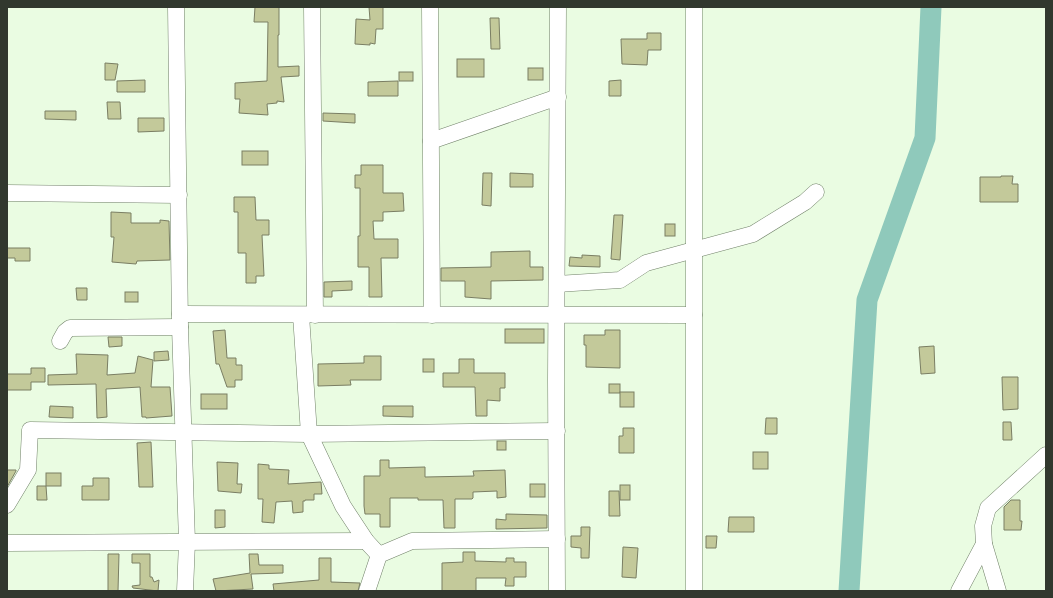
<svg xmlns="http://www.w3.org/2000/svg" width="1053" height="598" font-family="'Archivo Narrow',sans-serif">
<style>
.lines{fill:none;stroke-linecap:round;stroke-linejoin:round}
.river{stroke:#8fc9bb;stroke-width:21}
.building{fill:#c3c99a;stroke:#7a7e63}
.minor-casing{stroke:#718169;stroke-width:17}
.minor{stroke:#fff;stroke-width:16}
</style>
<rect width="100%" height="100%" fill="#eafce2"/>
<g class="lines">
<path class="river" d="M849,591l18,-291 58,-162 6,-131"/>
</g>
<g class="building">
<path d="M255,7h24v28h-1v32l21,-1v10l-18,1 3,25 -7,-1v2l-10,1 1,11 -29,-2 1,-14h-5v-16l32,-2 1,-59h-14z"/>
<path d="M369,7h14v22h-7l-1,15 -5,-1v2l-15,-1 1,-25 14,1z"/>
<path d="M490,18h9l1,31h-9z"/>
<path d="M647,33h14v17h-13l-1,15 -25,-1 -1,-25h26z"/>
<rect x="457" y="59" width="27" height="18"/>
<path d="M105,63l13,1 -3,16h-10z"/>
<rect x="528" y="68" width="15" height="12"/>
<rect x="399" y="72" width="14" height="9"/>
<path d="M145,80v12h-28v-11z"/>
<path d="M621,80v16h-12v-15z"/>
<path d="M398,81v15h-30v-14z"/>
<path d="M107,102h13l1,17h-13z"/>
<path d="M45,111h31v9l-31,-1z"/>
<path d="M323,113l32,1v9l-32,-2z"/>
<path d="M138,118h26v13l-26,1z"/>
<rect x="242" y="151" width="26" height="14"/>
<path d="M361,165h22v28h20l1,18 -21,1v9h-10l1,18h24v19h-17l1,39h-13v-30h-11v-31h2v-48h-5v-13h6z"/>
<path d="M483,173h9l-1,33 -9,-1z"/>
<path d="M510,173l23,1v13h-23z"/>
<path d="M1001,176h12l-1,8h6v18h-38v-25h21z"/>
<path d="M234,197h21l1,23h13v15h-7l2,41h-8v7h-10v-30h-8v-41h-4z"/>
<path d="M111,212l20,1v10h29v-3l9,1 1,39 -33,1 -1,3 -24,-2 2,-25h-3z"/>
<path d="M614,215h9l-3,45 -9,-1z"/>
<rect x="665" y="224" width="10" height="12"/>
<path d="M7,248h23v13h-15v-3h-8z"/>
<path d="M530,251v16h13v13l-52,1v18l-26,-2v-16h-24v-13l50,-1v-15z"/>
<path d="M582,255l18,1v11l-31,-1 1,-9 12,1z"/>
<path d="M352,281v9l-20,1v6h-8v-15z"/>
<path d="M76,288h11v12h-10z"/>
<rect x="125" y="292" width="13" height="10"/>
<rect x="505" y="329" width="39" height="14"/>
<path d="M225,330l2,28h9v7h6v15h-7v7h-8l-8,-23h-3l-3,-33z"/>
<path d="M605,330h15v38l-34,-1v-22h-2v-10h21z"/>
<path d="M108,337h14v9l-13,1z"/>
<path d="M934,346l1,27 -14,1 -2,-27z"/>
<path d="M168,351l1,9 -15,1v-9z"/>
<path d="M76,354l32,1 -1,20 28,-2 3,-17 15,4 -2,27h19l2,29 -26,2v-1h-4l-2,-30 -34,2 1,28 -10,1 -1,-34 -48,1v-10l29,-1z"/>
<path d="M364,356h17v24h-31l1,5 -33,1v-22l46,-1z"/>
<rect x="423" y="359" width="11" height="13"/>
<path d="M459,359h15v14h31v15h-5v13l-13,-1v16h-11l-1,-29h-32v-14h16z"/>
<path d="M31,368h14v14h-14v8h-24v-16h24z"/>
<path d="M1002,377h16v32l-15,1z"/>
<rect x="609" y="384" width="11" height="9"/>
<rect x="620" y="392" width="14" height="15"/>
<rect x="201" y="394" width="26" height="15"/>
<path d="M50,406l23,1v11l-24,-1z"/>
<path d="M383,406h30v11l-30,-1z"/>
<path d="M766,418h11v16h-12z"/>
<path d="M1003,422h8l1,18h-9z"/>
<path d="M623,428h11v25h-15v-17h4z"/>
<rect x="497" y="441" width="9" height="9"/>
<path d="M151,442l2,45h-14l-2,-44z"/>
<rect x="753" y="452" width="15" height="17"/>
<path d="M380,460h9v8l36,-1v10l49,-1 -1,-5 32,-1 1,27 -9,1v-7l-24,1v6l-1,1h-17v29h-11l-1,-28h-25v-2h-28v29h-10v-13h-15l-1,-8v-30h16z"/>
<path d="M217,462l21,1 -1,21h5l-1,9 -23,-2z"/>
<path d="M258,464l11,1v4l20,1 -1,14 33,-2 1,12h-8v6h-9v1h-2v11l-10,1 -1,-12 -16,1 -2,21 -12,-1 1,-23h-5z"/>
<path d="M7,470h9v1l-9,16z"/>
<rect x="46" y="473" width="15" height="13"/>
<path d="M93,478h16v22h-27v-14h11z"/>
<rect x="530" y="484" width="15" height="13"/>
<rect x="620" y="485" width="10" height="15"/>
<path d="M37,486h9l1,14h-10z"/>
<path d="M609,491h10l1,25h-11z"/>
<path d="M1011,500h9v21h2l-1,9h-17v-23z"/>
<path d="M215,510h10v17l-10,1z"/>
<path d="M506,514l41,1v13l-51,1v-10l10,1z"/>
<path d="M729,517h25v15h-26z"/>
<path d="M581,527h9l-1,31h-8v-10l-10,-1v-11h10z"/>
<path d="M706,536h11l-1,12h-10z"/>
<path d="M623,547l15,1 -2,30 -14,-1z"/>
<path d="M463,552h12v9l31,1v-4h8v4h12v15h-12v9h-9l1,-8h-30v13h-34v-28l21,-1z"/>
<path d="M108,554h11l-1,37h-10z"/>
<path d="M132,554h18v23h2l2,5 5,-2 -1,11 -25,-3 -1,-2 8,-1v-22h-8z"/>
<path d="M249,554h9l1,11h24v8l-32,1 2,15 -37,2 -3,-12 37,-6z"/>
<path d="M319,558h12v24l29,1 -2,8h-84l-1,-7 46,-4z"/>
</g>
<g class="lines">
<g class="minor-casing">
<g id="minor">
<path d="M176,7l4,320 7,215 -2,49"/>
<path d="M312,7l3,308"/>
<path d="M430,7l2,308"/>
<path d="M431,141l127,-44"/>
<path d="M7,193l172,2"/>
<path d="M557,284l63,-4 26,-17 107,-29 52,-32 11,-10"/>
<path d="M180,314l514,1"/>
<path d="M301,315l8,119 34,72 23,35 13,14"/>
<path d="M60,341l5,-9 5,-4 110,-1"/>
<path d="M7,505l21,-35 2,-40 279,4 248,-3"/>
<path d="M7,543l359,-2"/>
<path d="M984,544l14,47"/>
<path d="M367,591l12,-36 33,-14 145,-2"/>
<path d="M557,591l-1,-211 2,-373"/>
<path d="M694,591v-584"/>
<path d="M959,591l25,-47 -1,-18 5,-18 58,-53"/>
</g>
</g>
<use href="#minor" class="minor"/>
</g>
<rect width="1053" height="598" fill="none" stroke="#31382e" stroke-width="16"/>
</svg>
